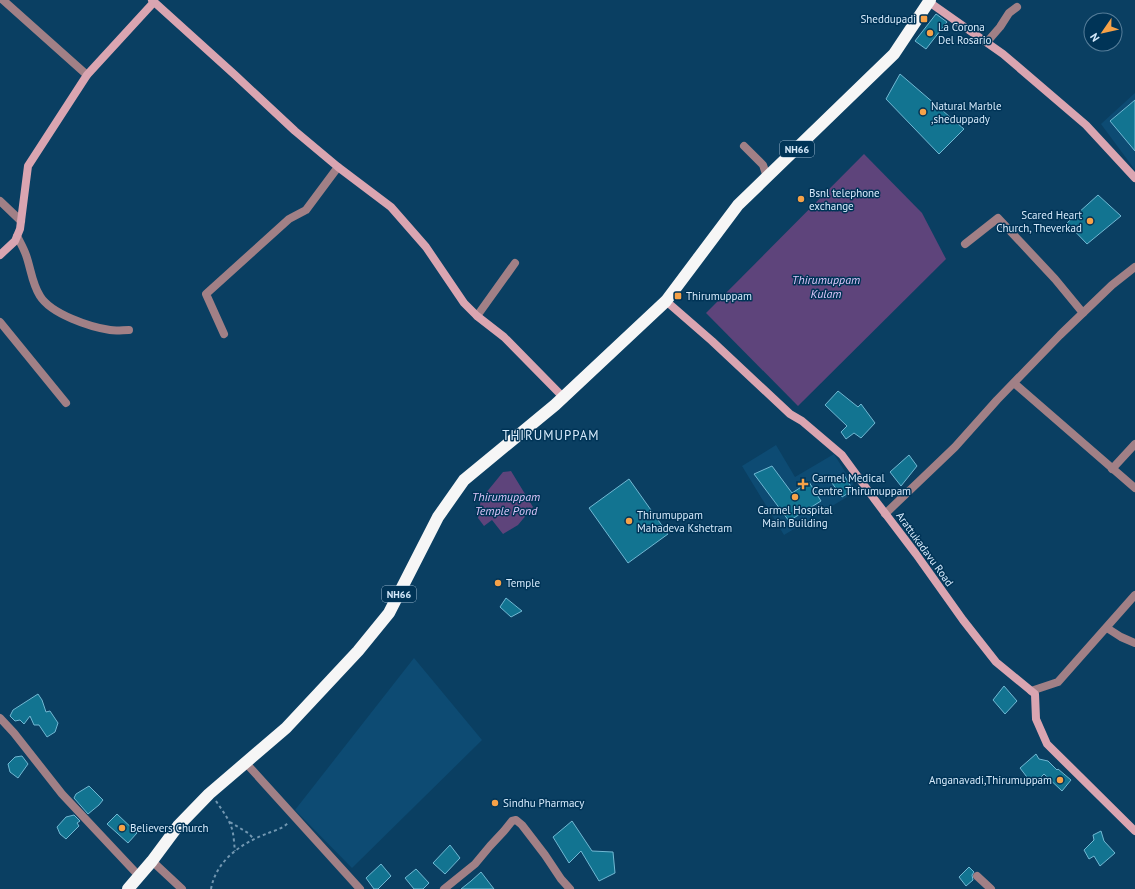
<svg xmlns="http://www.w3.org/2000/svg" width="1135" height="889" font-family="'PT Sans',sans-serif">
<style>
.built{fill:#0d4b73}
.water{fill:#5e447b}
.building{fill:#127491;stroke:#71b8d3}
.lines{fill:none;stroke-linecap:round;stroke-linejoin:round}
.path{stroke:#7297b1;stroke-width:2;stroke-dasharray:3 3;stroke-linecap:butt}
.street{stroke:#a18086;stroke-width:8}
.secondary{stroke:#daa5b1;stroke-width:8}
.highway{stroke:#f6f6f6;stroke-width:12}
.poi-dot{fill:#f6a248;stroke:#003457;stroke-width:1.5}
.labels{text-anchor:middle;dominant-baseline:central;stroke-width:3;stroke-linejoin:round;paint-order:stroke}
.shield{fill:#003457;stroke:#95b3ca;stroke-width:1}
.shield-label{font-size:10px;font-weight:bold;fill:#d5eafb}
.poi-label{font-size:11px;fill:#d5eafb;stroke:#003457;text-anchor:start}
.street-label{font-size:11px;fill:#d5eafb;stroke:#003457}
.water-label{font-size:12px;font-style:italic;fill:#dbc5f9;stroke:#003457}
.quarter-label{font-size:13px;letter-spacing:1px;fill:#d5eafb;stroke:#003457}
</style>
<rect width="100%" height="100%" fill="#0a3f62"/>
<g class="built">
<path d="M1135,93v77l-34,-46z"/>
<path d="M776,445l19,32 39,-23 23,37 -73,44 -42,-69z"/>
<path d="M414,658l68,82 -130,128 -57,-58z"/>
</g>
<g class="water">
<path d="M864,154l58,59 24,46 -148,147 -92,-93z"/>
<path d="M511,471l22,36 -15,18 -15,9 -11,-14 -8,6 -6,-8 3,-19 22,-27z"/>
</g>
<g class="building">
<path d="M936,14l11,8 -21,27 -11,-8z"/>
<path d="M900,74l64,55 -25,25 -53,-55z"/>
<path d="M1135,100v51l-25,-30z"/>
<path d="M1098,195l23,21 -34,28 -20,-21z"/>
<path d="M838,391l20,16 3,-3 14,19 -14,15 -7,-5 -8,6 -5,-7 6,-6 -22,-21z"/>
<path d="M909,455l8,11 -16,20 -11,-14z"/>
<path d="M772,466l20,27 17,-11 12,19 -32,20 -35,-47z"/>
<path d="M844,475l9,15 -11,7 -10,-14z"/>
<path d="M629,479l39,55 -40,29 -39,-55z"/>
<path d="M506,598l16,13 -11,6 -11,-10z"/>
<path d="M1004,686l13,15 -12,13 -12,-14z"/>
<path d="M38,694l4,6 4,12 4,-1 8,12 -3,9 -8,5 -8,-12h-5l-4,-9 -6,8 -4,-4 -5,1 -5,-5 3,-6z"/>
<path d="M1036,754l3,5 9,2 9,9 1,-1 13,11 -9,11 -18,-17 -11,11 -13,-17z"/>
<path d="M22,756l6,8 -10,14 -8,-6 -2,-8 7,-7z"/>
<path d="M89,786l14,14 -4,5 -11,9 -14,-16 2,-4z"/>
<path d="M117,814l20,19 -9,10 -21,-19z"/>
<path d="M74,815l6,6 -3,2 2,3 -13,13 -6,-5 -3,-7 9,-10z"/>
<path d="M572,821l20,30 21,1 2,21 -16,8 -18,-30 -12,12 -16,-26z"/>
<path d="M1101,831l3,10 11,12 -15,13 -6,-10 -5,3 -5,-9 10,-10 -1,-5z"/>
<path d="M450,845l10,13 -15,16 -12,-11z"/>
<path d="M381,864l10,12 -13,13h-4l-8,-11z"/>
<path d="M969,867l5,5 -2,3 1,5 -7,6 -7,-9z"/>
<path d="M416,869l13,14 -6,6h-9l-9,-11z"/>
<path d="M481,872l13,17h-33l10,-8z"/>
</g>
<g class="lines">
<g class="path">
<path d="M216,801c6,9 13,18 16,28 2,7 2,15 3,22"/>
<path d="M230,822l18,11 6,6"/>
<path d="M211,889c5,-28 29,-45 55,-55 7,-3 16,-5 22,-11"/>
</g>
<g class="street">
<path d="M3,0l84,75"/>
<path d="M987,42l13,-15 9,-14 8,-6"/>
<path d="M744,146l19,19 4,12"/>
<path d="M0,201l21,20"/>
<path d="M17,236c3,6 7,13 9,19 5,14 6,29 14,41 11,18 50,31 70,34 6,1 13,0 19,0"/>
<path d="M965,244l33,-26 57,61 28,34"/>
<path d="M477,316l38,-53"/>
<path d="M0,322l66,81"/>
<path d="M224,334l-18,-40 83,-75 17,-9 32,-43"/>
<path d="M1014,383l121,105"/>
<path d="M1112,469l23,-25"/>
<path d="M885,514l70,-67 42,-47 63,-65 52,-50 23,-18"/>
<path d="M1107,628l14,9 14,6"/>
<path d="M1031,691l27,-9 77,-87"/>
<path d="M0,718l14,15 48,61 77,82"/>
<path d="M245,762l115,127"/>
<path d="M152,861l30,28"/>
<path d="M977,876l14,13"/>
<path d="M444,889l31,-25 15,-18 14,-15 8,-10 4,-1 6,5 23,30 16,24 9,10"/>
</g>
<g class="secondary">
<path d="M152,0l83,75 60,56 43,36 53,40 35,40 38,56 13,13 27,21 59,60"/>
<path d="M929,2l74,52 83,71 49,53"/>
<path d="M0,255l15,-14 5,-12 8,-63 59,-91 67,-73"/>
<path d="M666,301l46,40 78,73 12,7 40,34 33,45 41,54 47,66 33,42 39,32 1,25 11,25 88,87"/>
</g>
<path class="highway" d="M128,889l24,-28 26,-35 31,-32 77,-66 72,-77 31,-38 49,-96 26,-37 91,-75 111,-104 72,-96 156,-151 36,-54"/>
</g>
<g class="poi-dot">
<rect x="920" y="15" width="8" height="8" rx="2"/>
<circle cx="930" cy="33" r="4"/>
<circle cx="923" cy="112" r="4"/>
<circle cx="801" cy="199" r="4"/>
<circle cx="1090" cy="221" r="4"/>
<rect x="674" y="292" width="8" height="8" rx="2"/>
<path d="M801 478h4v4h4v4h-4v4h-4v-4h-4v-4h4z"/>
<circle cx="795" cy="497" r="4"/>
<circle cx="629" cy="521" r="4"/>
<circle cx="498" cy="583" r="4"/>
<circle cx="1060" cy="780" r="4"/>
<circle cx="495" cy="803" r="4"/>
<circle cx="122" cy="828" r="4"/>
</g>
<g class="labels">
<g class="shield">
<rect x="780" y="141" width="34" height="16" rx="3"/>
<rect x="382" y="586" width="34" height="16" rx="3"/>
</g>
<g class="shield-label">
<text x="797" y="149">NH66</text>
<text x="399" y="594">NH66</text>
</g>
<g class="poi-label">
<text x="916" y="19" text-anchor="end">Sheddupadi</text>
<text x="938" y="27">La Corona<tspan x="938" dy="13">Del Rosario</tspan></text>
<text x="931" y="106">Natural Marble<tspan x="931" dy="13">,sheduppady</tspan></text>
<text x="809" y="193">Bsnl telephone<tspan x="809" dy="13">exchange</tspan></text>
<text x="1082" y="215" text-anchor="end">Scared Heart<tspan x="1082" dy="13">Church, Theverkad</tspan></text>
<text x="686" y="296">Thirumuppam</text>
<text x="812" y="478">Carmel Medical<tspan x="812" dy="13">Centre Thirumuppam</tspan></text>
<text x="795" y="510" text-anchor="middle">Carmel Hospital<tspan x="795" dy="13">Main Building</tspan></text>
<text x="637" y="515">Thirumuppam<tspan x="637" dy="13">Mahadeva Kshetram</tspan></text>
<text x="506" y="583">Temple</text>
<text x="1052" y="780" text-anchor="end">Anganavadi,Thirumuppam</text>
<text x="503" y="803">Sindhu Pharmacy</text>
<text x="130" y="828">Believers Church</text>
</g>
<g class="street-label">
<text transform="translate(925 549) rotate(54)">Arattukadavu Road</text>
</g>
<g class="water-label">
<text x="826" y="279">Thirumuppam<tspan x="826" dy="14">Kulam</tspan></text>
<text x="506" y="496">Thirumuppam<tspan x="506" dy="14">Temple Pond</tspan></text>
</g>
<g class="quarter-label">
<text x="551" y="435">THIRUMUPPAM</text>
</g>
</g>
<g transform="translate(1103 32) rotate(236)"><circle r="19" fill="#003457" stroke="#557d99"/>
<path d="M0-3L7 15L0 10L-7 15Z" fill="#f6a248"/>
<text y="-6" font-size="11" font-weight="bold" text-anchor="middle" fill="#d5eafb">N</text>
</g>
</svg>
